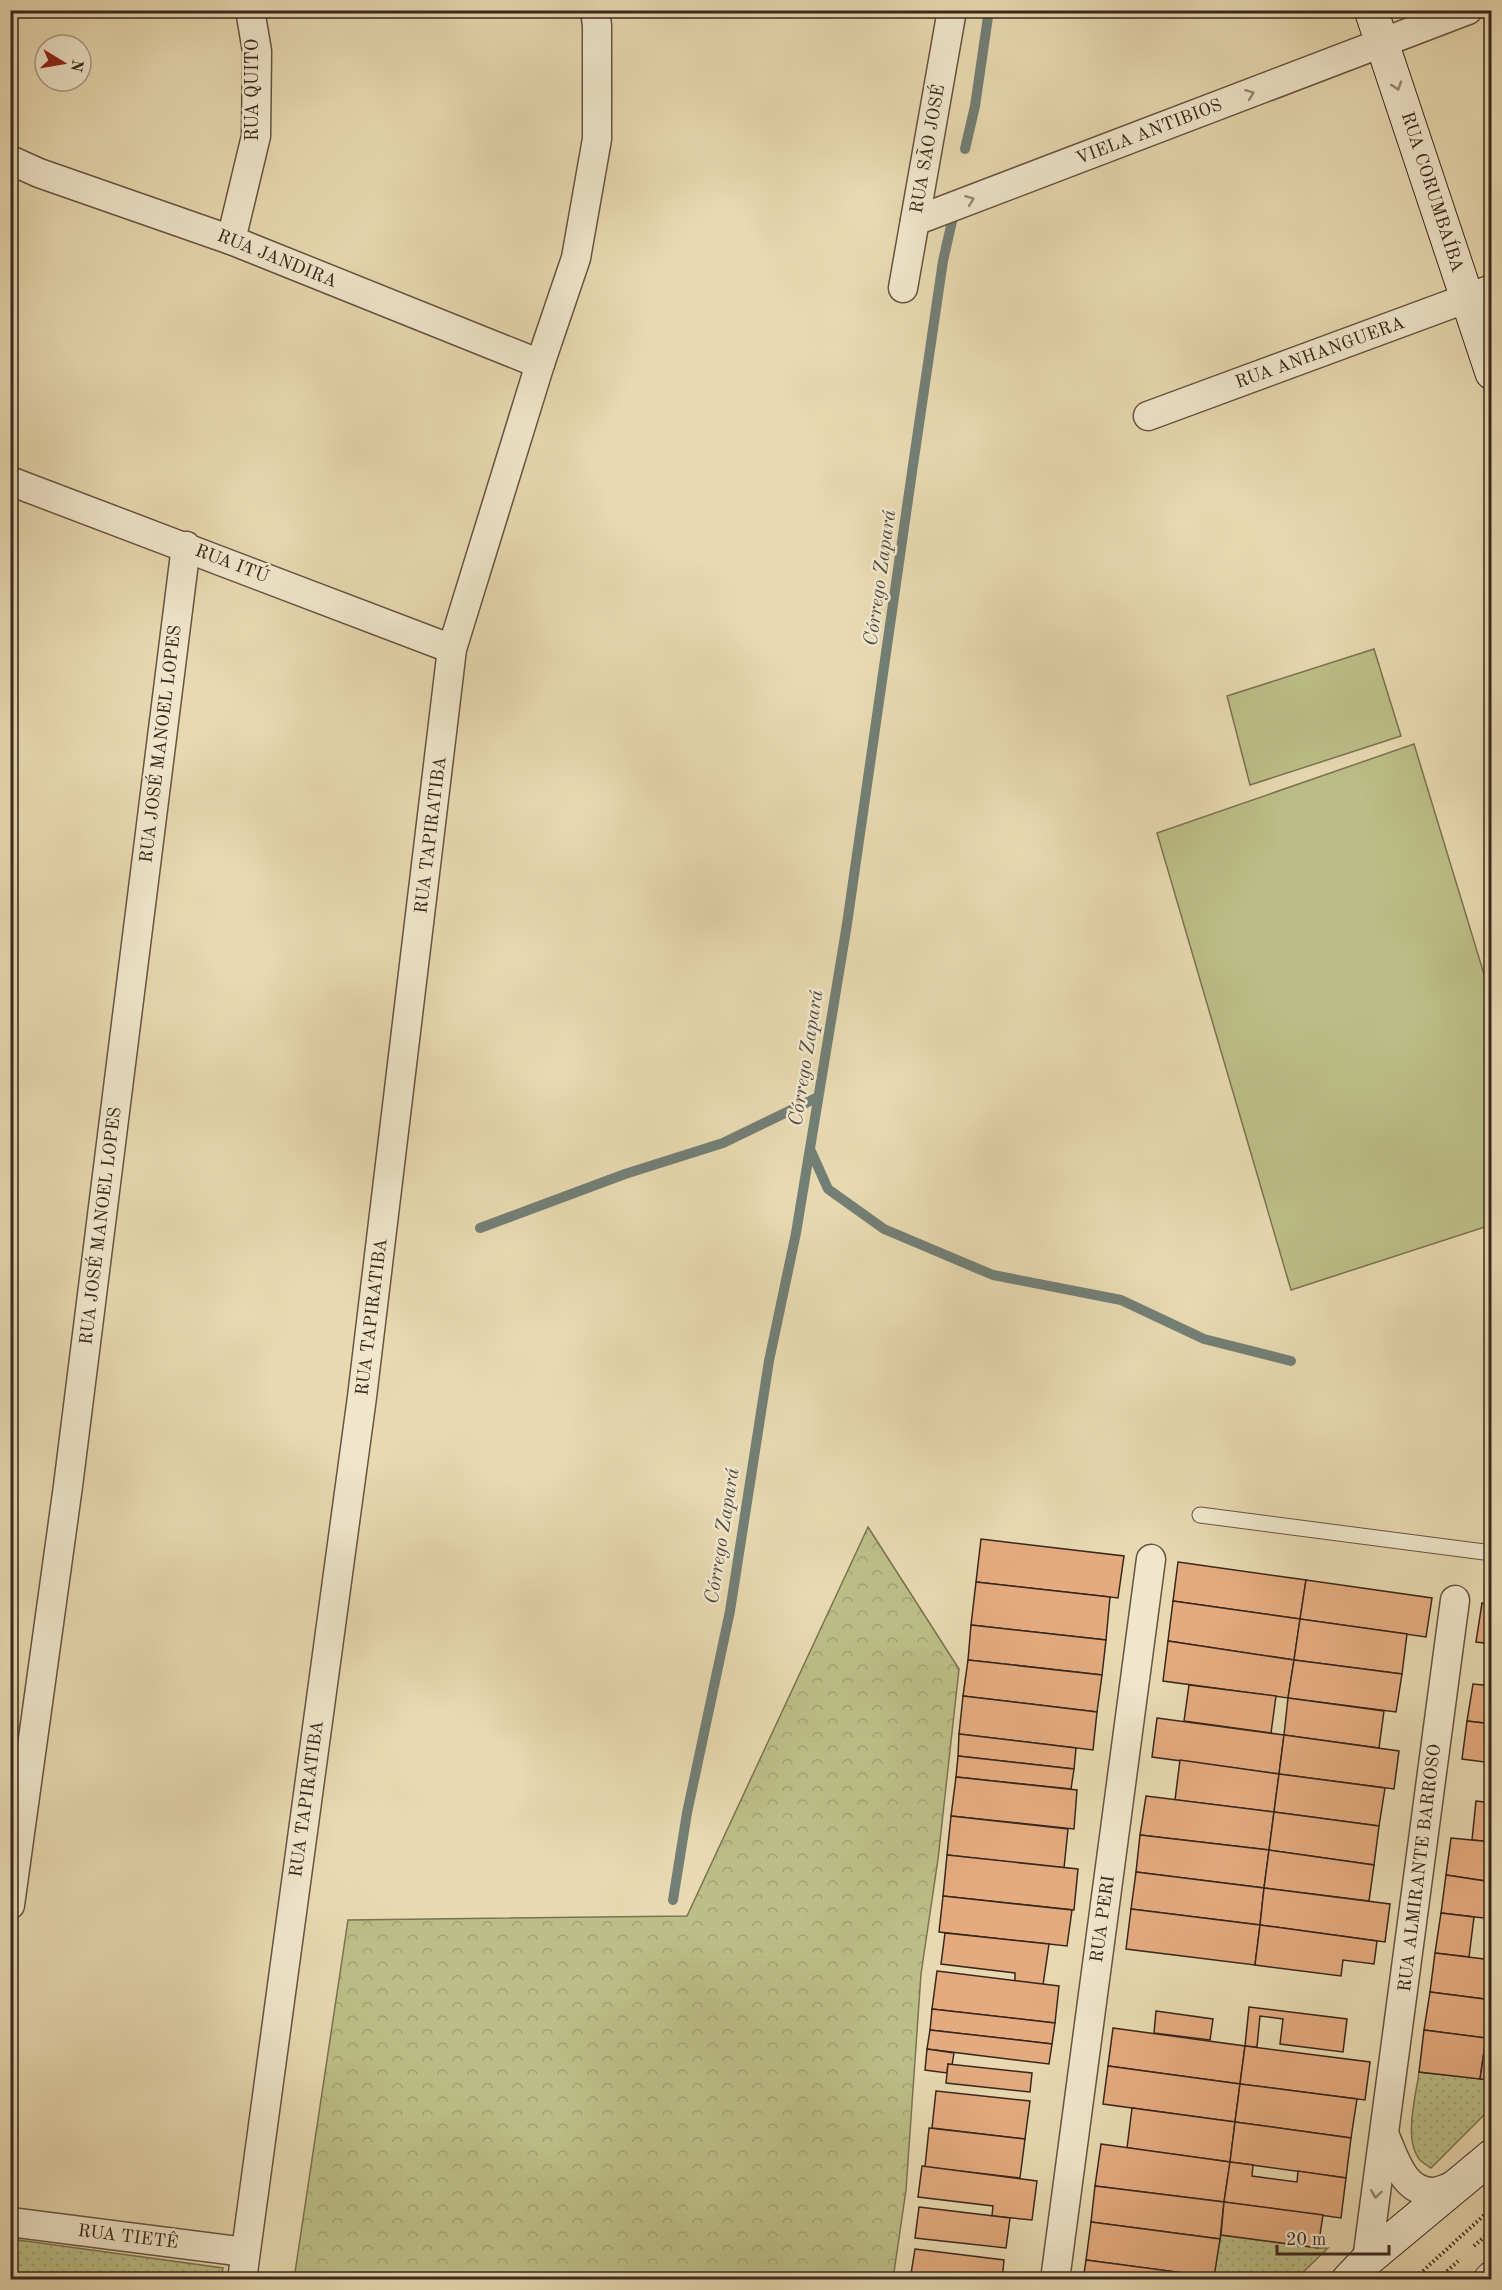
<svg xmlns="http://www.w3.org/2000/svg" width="1502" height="2290" font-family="'Old Standard TT',serif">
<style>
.green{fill:#bcbe87;stroke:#7a7252;stroke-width:1.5}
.forest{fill:url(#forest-crowns);stroke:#7a7252;stroke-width:1.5}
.park{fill:url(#park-dots);stroke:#7a7252;stroke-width:1.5}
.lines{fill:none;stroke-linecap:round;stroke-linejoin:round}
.stream{stroke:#737f76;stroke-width:10}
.building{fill:#e4ab80;stroke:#39271c;stroke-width:1.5}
.service-casing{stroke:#655441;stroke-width:17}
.minor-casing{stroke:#655441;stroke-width:31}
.secondary-casing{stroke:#39271c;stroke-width:35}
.path{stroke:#39271c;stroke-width:4;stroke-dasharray:1.5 3;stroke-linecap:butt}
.service{stroke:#f0e6cc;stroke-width:15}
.minor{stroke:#f0e6cc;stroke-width:28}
.secondary{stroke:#f0e6cc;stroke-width:33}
.oneway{stroke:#948674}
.labels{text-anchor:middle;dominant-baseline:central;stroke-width:5;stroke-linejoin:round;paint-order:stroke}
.street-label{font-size:18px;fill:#39271c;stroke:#f0e6cc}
.water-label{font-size:20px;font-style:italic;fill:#514c42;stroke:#f0e6cc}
</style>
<defs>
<pattern id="forest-crowns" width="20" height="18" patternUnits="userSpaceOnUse" patternTransform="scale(1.5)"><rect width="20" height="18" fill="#bcbe87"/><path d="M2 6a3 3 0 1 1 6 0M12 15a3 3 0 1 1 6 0" fill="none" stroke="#a2a374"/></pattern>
<pattern id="park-dots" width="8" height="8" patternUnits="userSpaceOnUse" patternTransform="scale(1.5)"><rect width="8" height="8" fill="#bcbe87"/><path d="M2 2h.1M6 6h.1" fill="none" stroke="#a2a374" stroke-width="1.8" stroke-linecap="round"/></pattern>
</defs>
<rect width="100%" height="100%" fill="#e8d9b0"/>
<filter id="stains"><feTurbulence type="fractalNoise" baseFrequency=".00333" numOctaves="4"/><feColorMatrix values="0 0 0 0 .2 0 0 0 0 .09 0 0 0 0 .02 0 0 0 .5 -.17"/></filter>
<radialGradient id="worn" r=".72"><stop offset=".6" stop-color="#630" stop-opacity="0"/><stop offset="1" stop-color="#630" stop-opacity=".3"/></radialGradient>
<g class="green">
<path d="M1374,649l27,87 -151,49 -23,-89z"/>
<path d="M1414,744l77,253v228l-200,65 -134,-457z"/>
</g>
<path class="forest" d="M868,1527l91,142 -21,190 -17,115 -15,216 -13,89h-599l54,-359 339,-4z"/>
<g class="park">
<path d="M1419,2072l72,8v28l-60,60c-3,-2 -8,-5 -11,-8 -17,-20 -4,-64 -1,-88z"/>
<path d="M1221,2235l97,13h10l-32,31 -83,1z"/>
<path d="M11,2239l212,29 -2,11h-210z"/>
</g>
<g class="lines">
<g class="stream">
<path d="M965,149l10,-43 14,-96"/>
<path d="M810,1149l18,40 56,40 109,46 128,25 83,39 87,22"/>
<path d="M480,1228l145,-54 98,-31 95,-46"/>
<path d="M673,1900l14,-87 43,-202 39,-250 27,-128 51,-309 65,-452 31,-211 10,-44"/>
</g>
</g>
<g class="building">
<path d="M981,1539l143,17 -6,42 -142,-16z"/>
<path d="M1178,1562l128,18 -6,39 -127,-18z"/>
<path d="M1306,1580l126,18 -6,39 -126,-18z"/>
<path d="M976,1582l134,15 -4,43 -135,-15z"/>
<path d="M1173,1601l127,18 -6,41 -126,-19z"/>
<path d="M1482,1603l10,2v39l-16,-2z"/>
<path d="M1300,1619l107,15 -5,40 -108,-14z"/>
<path d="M971,1625l135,15 -4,35 -134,-15z"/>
<path d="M1168,1641l126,19 -6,38 -125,-17z"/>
<path d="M968,1660l134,15 -5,37 -134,-16z"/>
<path d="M1294,1660l108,14 -6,38 -108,-14z"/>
<path d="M1473,1684l19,2v38l-25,-3z"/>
<path d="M1189,1685l87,11 -5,37 -87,-12z"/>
<path d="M963,1696l134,16 -4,38 -134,-16z"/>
<path d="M1288,1698l96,13 -5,37 -95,-13z"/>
<path d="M1157,1718l127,17 -5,39 -127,-17z"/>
<path d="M1467,1721l25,3v39l-30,-4z"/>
<path d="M959,1734l117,14 -2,21 -116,-13z"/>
<path d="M1284,1735l115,16 -5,38 -115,-15z"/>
<path d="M958,1756l116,13 -3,20 -115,-12z"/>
<path d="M1180,1760l99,14 -5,38 -99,-12z"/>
<path d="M1490,1763h2v40l-6,-1z"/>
<path d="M1279,1774l106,14 -6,38 -105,-14z"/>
<path d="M956,1777l121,13 -3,39 -123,-13z"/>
<path d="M1146,1796l128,16 -5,38 -129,-15z"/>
<path d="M1476,1801l16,2v39l-20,-2z"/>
<path d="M1274,1812l105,14 -5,39 -105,-15z"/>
<path d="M951,1816l117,13 -4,39 -117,-13z"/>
<path d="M1140,1835l129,15 -5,38 -128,-16z"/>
<path d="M1451,1838l41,4v40l-46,-7z"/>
<path d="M1269,1850l105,15 -5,36 -105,-13z"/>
<path d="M947,1855l131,14 -4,41 -131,-14z"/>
<path d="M1136,1872l128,16 -4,37 -129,-16z"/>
<path d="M1446,1875l46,7v37l-51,-6z"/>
<path d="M1264,1888l126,16 -5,38 -125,-17z"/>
<path d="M943,1896l129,14 -5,36 -128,-14z"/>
<path d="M1131,1909l129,16 -5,40 -129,-16z"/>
<path d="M1441,1913l33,4 -5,40 -34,-4z"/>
<path d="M1260,1925l117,16 -3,23 -31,-4 -2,16 -86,-11z"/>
<path d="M945,1933l104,11 -6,41 -28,-4v-8l-74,-9z"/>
<path d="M1435,1953l57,7v40l-62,-8z"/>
<path d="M937,1971l122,15 -4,37 -123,-14z"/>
<path d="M1430,1992l62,8v39l-68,-9z"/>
<path d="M1249,2007l98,12 -4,33 -63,-8 3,-25 -23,-3 -3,31 -12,-1z"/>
<path d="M932,2009l123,14 -3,21 -122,-14z"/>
<path d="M1156,2011l57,8 -3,21 -56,-7z"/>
<path d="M1113,2028l132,18 -5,38 -132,-18z"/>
<path d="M930,2030l122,14 -3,20 -122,-15z"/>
<path d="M1424,2030l62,8 -6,41 -61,-7z"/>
<path d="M1486,2038l6,1v41l-12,-1z"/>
<path d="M1245,2046l125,16 -5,38 -125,-16z"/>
<path d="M927,2049l27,4 -2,12 -4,-1 -1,9 -22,-3z"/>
<path d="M948,2064l84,9 -2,19 -84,-9z"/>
<path d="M1108,2066l132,18 -5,38 -132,-18z"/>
<path d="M1240,2084l117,15 -6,39 -116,-16z"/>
<path d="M936,2091l94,10 -5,38 -93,-11z"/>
<path d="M1132,2108l103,14 -5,40 -103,-14z"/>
<path d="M1235,2122l116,16 -5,40 -116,-16z"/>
<path d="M929,2128l96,11 -5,39 -95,-11z"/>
<path d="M1101,2144l129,18 -6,40 -129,-16z"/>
<path d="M1230,2162l23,3 -1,11 45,6 1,-11 48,7 -5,40 -117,-16z"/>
<path d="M922,2166l115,15 -5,39 -40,-4 1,-10 -75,-9z"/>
<path d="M1095,2186l129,16 -4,37 -129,-17z"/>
<path d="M1224,2202l99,13 -5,33 -97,-13z"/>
<path d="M919,2207l91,11 -4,30 -91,-10z"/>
<path d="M1091,2222l129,17 -6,38 -128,-17z"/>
<path d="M915,2249l89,11 -2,20h-92z"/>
<path d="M1086,2260l128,17 -1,3h-130z"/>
</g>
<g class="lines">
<g class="service-casing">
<path id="service" d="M1200,1515l292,38"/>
</g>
<g class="minor-casing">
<g id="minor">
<path d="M10,160l29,13 192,67 309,124"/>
<path d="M915,221l553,-211"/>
<path d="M231,240l25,-104 1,-85 -7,-41"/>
<path d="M903,288l49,-278"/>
<path d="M1148,416l344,-127"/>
<path d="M10,481l442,168"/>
<path d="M10,1905l58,-419 118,-940"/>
<path d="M1385,2136c10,23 19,57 49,56 9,-1 19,-7 27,-10"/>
<path d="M10,2222l235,30"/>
<path d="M1367,2260l88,-660"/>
<path d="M242,2280l120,-883 90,-748 88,-285 36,-106 21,-119v-113l-2,-16"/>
<path d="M1055,2280l96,-721"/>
</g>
</g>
<g class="secondary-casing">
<g id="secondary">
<path d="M1371,10l121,363"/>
<path d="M1348,2280l19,-20 125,-104"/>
<path d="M1490,2280l2,-2"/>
</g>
</g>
<g class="path">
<path d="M1474,2246l18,-16"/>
<path d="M1413,2280l79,-72"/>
<path d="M1437,2280l21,-19"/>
</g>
<use href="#service" class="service"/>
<use href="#minor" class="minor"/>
<use href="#secondary" class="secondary"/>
</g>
<defs><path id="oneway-chevron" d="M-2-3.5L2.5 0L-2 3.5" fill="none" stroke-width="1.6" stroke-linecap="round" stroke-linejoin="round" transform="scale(1.5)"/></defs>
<g class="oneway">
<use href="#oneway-chevron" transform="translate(1397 86) rotate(72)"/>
<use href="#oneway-chevron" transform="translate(1250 94) rotate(-21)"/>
<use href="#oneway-chevron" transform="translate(970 200) rotate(-21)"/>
<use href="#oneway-chevron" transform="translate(1376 2194) rotate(98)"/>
</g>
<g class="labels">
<g class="street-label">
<text transform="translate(253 90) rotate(-90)">RUA QUITO</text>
<text transform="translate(1149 132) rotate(-21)">VIELA ANTIBIOS</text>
<text transform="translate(928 149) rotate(-80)">RUA SÃO JOSÉ</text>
<text transform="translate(1432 192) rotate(72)">RUA CORUMBAÍBA</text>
<text transform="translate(277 259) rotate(22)">RUA JANDIRA</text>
<text transform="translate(1320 353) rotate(-20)">RUA ANHANGUERA</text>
<text transform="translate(232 564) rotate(21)">RUA ITÚ</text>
<text transform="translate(161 744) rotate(-83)">RUA JOSÉ MANOEL LOPES</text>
<text transform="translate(431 835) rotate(-83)">RUA TAPIRATIBA</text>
<text transform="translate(101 1226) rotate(-83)">RUA JOSÉ MANOEL LOPES</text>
<text transform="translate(372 1317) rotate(-83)">RUA TAPIRATIBA</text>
<text transform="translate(307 1799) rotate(-82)">RUA TAPIRATIBA</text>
<text transform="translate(1420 1868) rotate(-83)">RUA ALMIRANTE BARROSO</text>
<text transform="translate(1103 1919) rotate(-82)">RUA PERI</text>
<text transform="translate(128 2237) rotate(7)">RUA TIETÊ</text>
</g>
<g class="water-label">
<text transform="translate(881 578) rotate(-82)">Córrego Zapará</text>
<text transform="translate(807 1058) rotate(-81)">Córrego Zapará</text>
<text transform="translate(723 1536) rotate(-81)">Córrego Zapará</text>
</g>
</g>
<rect width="1502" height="2290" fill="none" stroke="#e8d9b0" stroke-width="36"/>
<rect x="12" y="12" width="1478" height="2266" fill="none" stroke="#39271c" stroke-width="3"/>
<rect x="18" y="18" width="1466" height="2254" fill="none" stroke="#39271c" stroke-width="1.5"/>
<g transform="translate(63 63) rotate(101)"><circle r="28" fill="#f0e6cc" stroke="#a79a86" stroke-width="1.5"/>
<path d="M0-4.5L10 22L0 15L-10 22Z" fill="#8f2418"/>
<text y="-9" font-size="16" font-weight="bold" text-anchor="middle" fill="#39271c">N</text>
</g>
<path d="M1277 2245v9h112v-9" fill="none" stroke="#39271c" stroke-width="3"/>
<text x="1286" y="2245" font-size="18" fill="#39271c" stroke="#f0e6cc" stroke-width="4.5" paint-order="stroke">20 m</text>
<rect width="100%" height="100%" filter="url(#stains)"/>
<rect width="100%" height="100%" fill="url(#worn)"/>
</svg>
